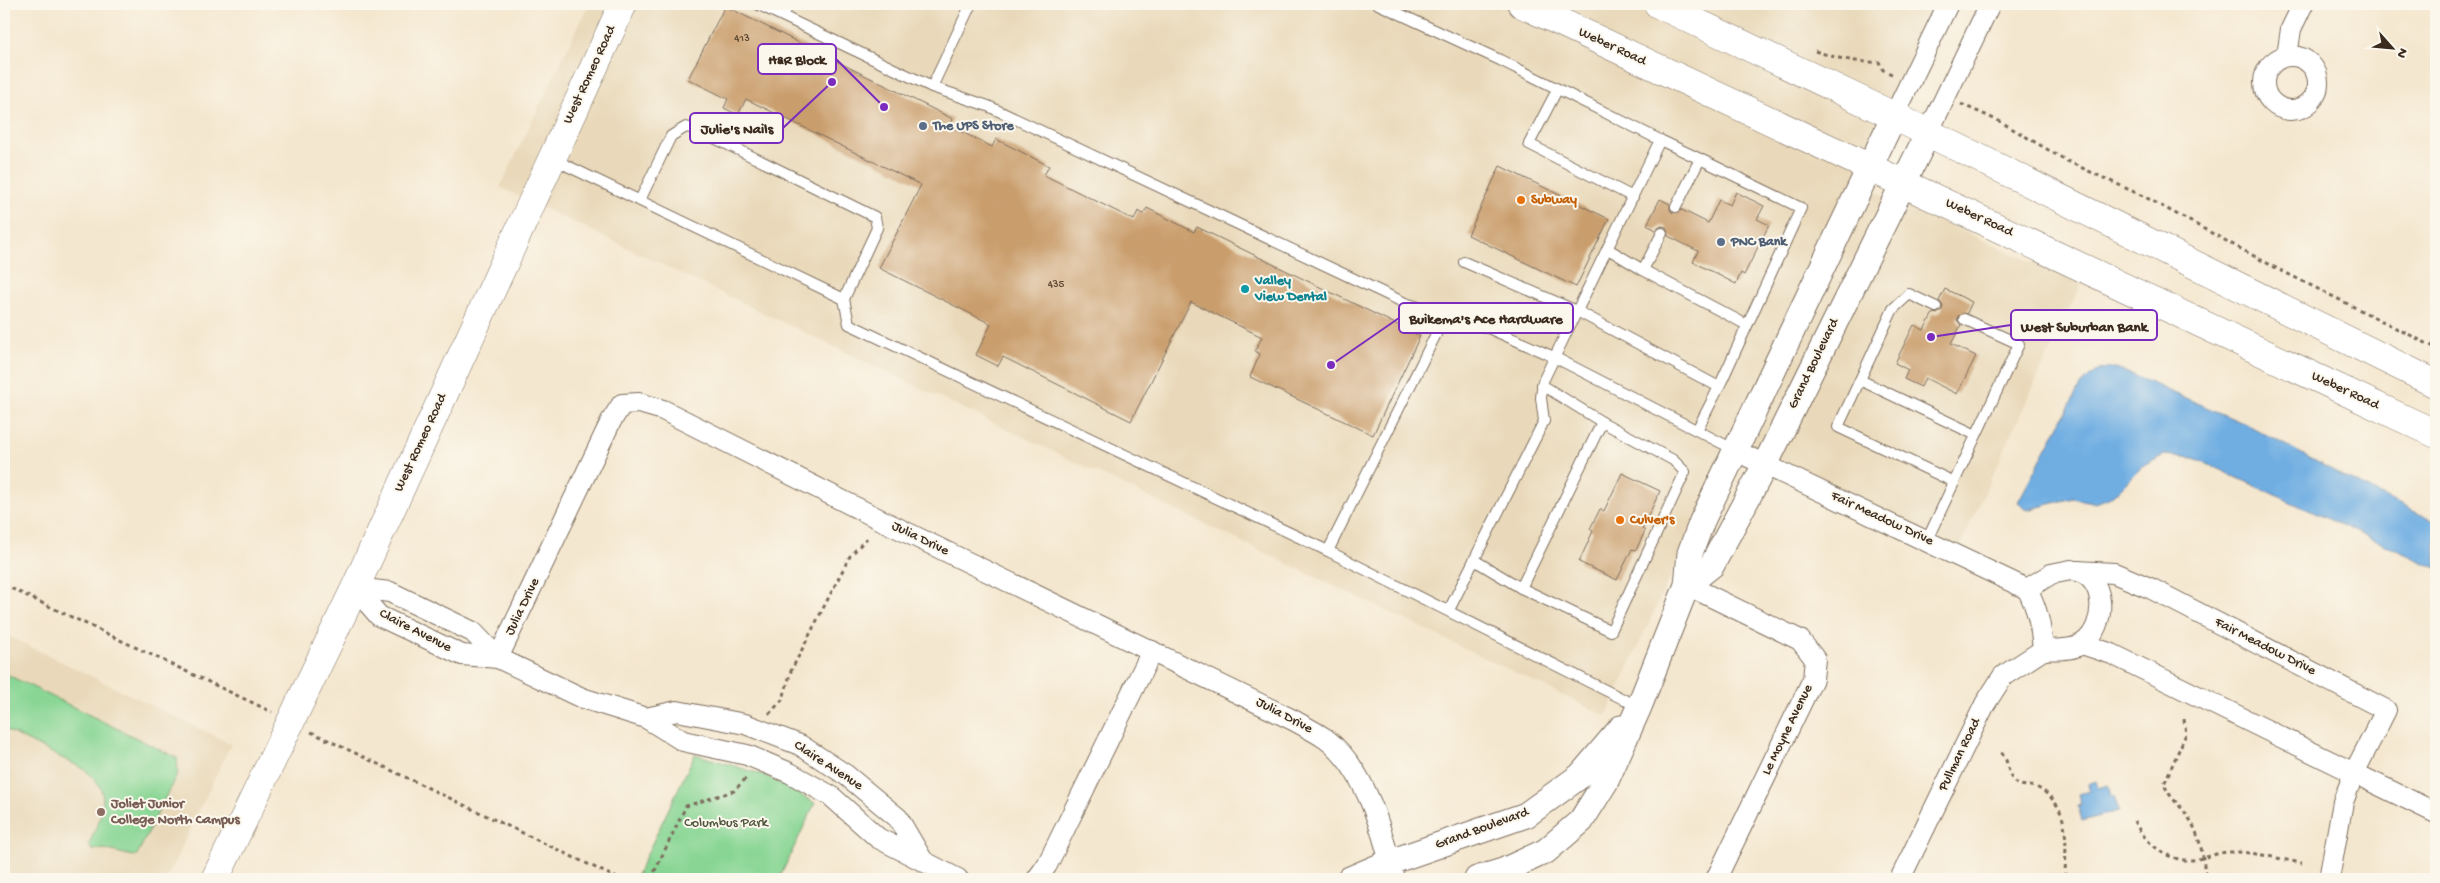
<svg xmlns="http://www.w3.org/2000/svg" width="2440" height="883" font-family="'Gochi Hand',sans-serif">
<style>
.built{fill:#e9d9ba}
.green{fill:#89d694;stroke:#628059}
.water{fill:#70aee2;stroke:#566c80}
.building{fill:#c99d6c}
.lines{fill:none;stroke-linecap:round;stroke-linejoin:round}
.service-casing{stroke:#7c6c5c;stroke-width:12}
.minor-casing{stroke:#7c6c5c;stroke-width:22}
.tertiary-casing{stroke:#7c6c5c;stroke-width:27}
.secondary-casing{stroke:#7c6c5c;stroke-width:29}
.path{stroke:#7c6c5c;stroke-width:3;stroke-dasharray:4 4;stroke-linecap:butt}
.service{stroke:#fff;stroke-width:10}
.minor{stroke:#fff;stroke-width:20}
.tertiary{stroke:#fff;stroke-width:25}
.secondary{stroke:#fff;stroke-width:28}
.service-dot{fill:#5c6f8a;stroke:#fbf7ec;stroke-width:2}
.food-dot{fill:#e8710a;stroke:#fbf7ec;stroke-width:2}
.culture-dot{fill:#0f9aa8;stroke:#fbf7ec;stroke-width:2}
.education-dot{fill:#8d6e63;stroke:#fbf7ec;stroke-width:2}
.labels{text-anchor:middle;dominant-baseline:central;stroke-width:4;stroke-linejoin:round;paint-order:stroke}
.number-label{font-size:11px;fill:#5e4732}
.street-label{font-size:14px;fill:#3b2a1e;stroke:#fbf7ec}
.service-label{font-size:14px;font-weight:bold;fill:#4e5e75;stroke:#fbf7ec;text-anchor:start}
.food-label{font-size:14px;font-weight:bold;fill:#c56008;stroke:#fbf7ec;text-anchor:start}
.culture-label{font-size:14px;font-weight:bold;fill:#0d838f;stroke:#fbf7ec;text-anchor:start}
.education-label{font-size:14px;font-weight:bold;fill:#785e54;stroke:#fbf7ec;text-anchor:start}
.park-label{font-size:14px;fill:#4e553c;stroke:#fbf7ec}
.leader{fill:none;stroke:#7b2cbf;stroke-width:2}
.callout-dot{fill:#7b2cbf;stroke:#fbf7ec;stroke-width:2}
.callout{fill:#fbf7ec;stroke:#7b2cbf;stroke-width:2}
.callout-label{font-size:15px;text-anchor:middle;font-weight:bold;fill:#3b2a1e}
</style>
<rect width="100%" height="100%" fill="#fbf7ec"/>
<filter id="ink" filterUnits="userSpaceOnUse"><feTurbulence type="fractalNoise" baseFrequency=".02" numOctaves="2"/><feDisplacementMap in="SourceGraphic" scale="10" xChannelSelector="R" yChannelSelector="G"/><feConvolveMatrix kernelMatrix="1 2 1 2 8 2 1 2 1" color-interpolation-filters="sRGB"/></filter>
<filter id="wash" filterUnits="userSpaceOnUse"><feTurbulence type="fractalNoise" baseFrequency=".0096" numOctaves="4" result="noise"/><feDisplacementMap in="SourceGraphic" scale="20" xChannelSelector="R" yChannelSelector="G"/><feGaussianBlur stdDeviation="1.12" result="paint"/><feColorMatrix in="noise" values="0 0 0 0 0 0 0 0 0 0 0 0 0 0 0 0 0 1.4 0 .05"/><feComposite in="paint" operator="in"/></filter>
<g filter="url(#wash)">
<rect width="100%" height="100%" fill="#f4e7cf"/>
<g class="built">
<path d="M589,4h1346l-82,178 228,102 -123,266 -225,-110 -127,276 -1106,-529z"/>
<path d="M4,634l227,110 -65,135h-162z"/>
</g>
<g class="green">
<path d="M4,673l173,85 1,14 -41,83 -4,1 -29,-7 -12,1 -3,-5c12,-31 27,-54 -7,-77l-78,-39z"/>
<path d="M695,754l69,21 51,28 -36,76h-144z"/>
</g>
<g class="water">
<path d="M2116,368l134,58 108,58 78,38v46l-242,-110 -30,-3 -22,12 -29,29 -17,7 -23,-5 -46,12 -9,-8 63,-118 18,-15z"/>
<path d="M2096,781l2,7 10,-3 3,11h3l5,15 -37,10 -4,-16 4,-1 -3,-10 10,-3 -1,-7z"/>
</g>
<g id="blocks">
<g class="building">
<path d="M725,6l228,113 -3,7 42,21 4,-8 53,27 -5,9 90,45 4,-9 6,3 3,-6 47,24 3,-5 223,109 -47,99 -123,-58 10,-23 -5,-3 7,-14 -71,-35 -60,119 -128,-64 -5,9 -22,-11 15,-31 -112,-56 42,-83 -175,-86 -8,16 -14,-7 4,-9 -40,-20z"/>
<path d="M1500,166l109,53 -33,68 -108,-52z"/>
<path d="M1736,192l28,14 -7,13 12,6 -25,50 -3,-2 -5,11 -43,-22 5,-11 -30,-15 -2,-9 -5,-1 -5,4 -9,-5 13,-26 10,5v6l3,3 9,-3 26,13 11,-23 11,5z"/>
<path d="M1945,289l27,13 -5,11 -9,3 -1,4 4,5 -10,19 25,12 -19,38 -32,-16 -4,9 -17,-8 4,-9 -13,-7 19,-38 10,5 9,-17 4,1 5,-4 1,-4 -4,-5z"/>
<path d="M1622,473l38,18 -18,38 3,2 -9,19 -4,-1 -15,31 -38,-18 14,-31 -3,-2 10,-20 4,2z"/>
</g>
</g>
</g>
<g filter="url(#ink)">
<use href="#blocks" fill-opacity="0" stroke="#7c6c5c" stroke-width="1"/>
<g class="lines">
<g class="service-casing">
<g id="service">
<path d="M757,4l175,83 56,19 417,197 83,25 66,29 181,93"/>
<path d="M1378,4l122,56 160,80 -117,241 -2,17 3,23 -95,189"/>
<path d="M783,16l6,-12"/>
<path d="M932,87l39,-83"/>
<path d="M1557,90l-28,54 104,53"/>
<path d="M1660,140l40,19"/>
<path d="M553,159l291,140"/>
<path d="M640,200l31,-64 15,-9 12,3 177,87 2,11 -33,71 5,25 479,227"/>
<path d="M1608,249l35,21 19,-37"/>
<path d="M1464,262l113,49 142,76 82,-179 -101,-49 -24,48"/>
<path d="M1643,270l104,55"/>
<path d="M1936,307l-27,-13 -16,15 -55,118 116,55"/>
<path d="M1445,316l-117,235 311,156"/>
<path d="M1860,380l116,55"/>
<path d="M1697,430l22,-43"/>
<path d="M1927,540l92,-196 -55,-25"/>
<path d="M1474,560l47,28 90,43 74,-159 -12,-12 -71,-38 -60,-37"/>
<path d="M1521,588l81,-166"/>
</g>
</g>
<g class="minor-casing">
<g id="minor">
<circle cx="2291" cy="83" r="27"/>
<path d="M2287,56l4,-27 12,-25"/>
<path d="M1894,116l54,-112"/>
<path d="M1928,133l62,-129"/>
<path d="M1736,451l291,138"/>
<path d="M2071,570c37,3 37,57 11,74 -11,7 -26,5 -39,6 -2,-23 -5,-41 -16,-61l24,-15z"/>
<path d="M2077,571l37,2 38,16 234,121 -32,63 -242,-119 -30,-10"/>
<path d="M1687,585l113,55 15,19 -2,20 -97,200"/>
<path d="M355,588l35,4 83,40 25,26 84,40 64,20 37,23 64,14 43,18 41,23 47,42 80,41"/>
<path d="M355,588l24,28 83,39 36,3"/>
<path d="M498,658l113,-237 11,-17 17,-1 24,7 214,108 416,202c11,6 23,12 33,19 40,30 57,94 68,140"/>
<path d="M646,718l31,-7 68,13 55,21 46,30 52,43 24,41"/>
<path d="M1037,879l10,-14 105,-214"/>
<path d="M1900,879l85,-175 18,-28 40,-26"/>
<path d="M2329,879l14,-77 11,-29 82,40"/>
</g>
</g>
<g class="tertiary-casing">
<g id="tertiary">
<path d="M1687,585l25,-20 53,-100 163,-332"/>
<path d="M1350,879l40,-17 136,-47 54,-39 41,-48"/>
<path d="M1477,879l26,-8 43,-20 35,-30 25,-40 33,-74 48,-122 3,-32 12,-32 192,-405"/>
</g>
</g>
<g class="secondary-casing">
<g id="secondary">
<path d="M1522,4l914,430"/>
<path d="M1658,4l236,112 542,268"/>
<path d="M215,879l140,-291 268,-584"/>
</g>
</g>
<g class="path">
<path d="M1815,51c21,7 42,12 64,11l4,8 11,5"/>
<path d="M1961,104l40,18 66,39 78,36 133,72 158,79"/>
<path d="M4,585l268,127"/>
<path d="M769,714l14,-15 8,-28 59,-115 17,-18"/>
<path d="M2184,719l2,15 -22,50c5,13 15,20 23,31 13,19 17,42 18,64"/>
<path d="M311,732l308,147"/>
<path d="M2001,753c9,7 5,23 15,30 7,5 15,1 22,5 33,17 28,55 27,86l-4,5"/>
<path d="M2134,821c10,20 33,41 57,39 15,-1 27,-9 42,-8 23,0 46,7 69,11"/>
<path d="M651,879l35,-73 48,-15 14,-15"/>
</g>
<use href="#service" class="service"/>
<use href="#minor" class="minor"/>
<use href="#tertiary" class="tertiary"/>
<use href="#secondary" class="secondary"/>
</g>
</g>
<g class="service-dot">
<circle cx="923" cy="126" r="5"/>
<circle cx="1721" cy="242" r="5"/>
</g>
<g class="food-dot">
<circle cx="1521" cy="200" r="5"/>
<circle cx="1620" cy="520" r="5"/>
</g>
<circle class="culture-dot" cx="1245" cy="289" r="5"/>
<circle class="education-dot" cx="101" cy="812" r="5"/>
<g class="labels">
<g class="number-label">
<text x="742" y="39">413</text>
<text x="1056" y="285">435</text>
</g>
<g class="street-label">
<text transform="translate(1612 47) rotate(25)">Weber Road</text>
<text transform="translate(590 75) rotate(-65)">West Romeo Road</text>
<text transform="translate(1979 218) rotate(25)">Weber Road</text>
<text transform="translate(1814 364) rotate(-64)">Grand Boulevard</text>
<text transform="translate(2345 391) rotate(25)">Weber Road</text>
<text transform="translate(421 443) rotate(-65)">West Romeo Road</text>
<text transform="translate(1882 519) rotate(25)">Fair Meadow Drive</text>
<text transform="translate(920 539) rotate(26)">Julia Drive</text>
<text transform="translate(523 607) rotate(-64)">Julia Drive</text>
<text transform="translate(415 631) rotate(27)">Claire Avenue</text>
<text transform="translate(2265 647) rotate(27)">Fair Meadow Drive</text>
<text transform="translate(1284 716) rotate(28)">Julia Drive</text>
<text transform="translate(1788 730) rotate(-64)">Le Moyne Avenue</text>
<text transform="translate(1960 755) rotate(-64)">Pullman Road</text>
<text transform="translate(828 766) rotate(33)">Claire Avenue</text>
<text transform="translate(1482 829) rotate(-20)">Grand Boulevard</text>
</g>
<g class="service-label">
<text x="933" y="126">The UPS Store</text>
<text x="1731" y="242">PNC Bank</text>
</g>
<g class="food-label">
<text x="1531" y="200">Subway</text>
<text x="1630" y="520">Culver's</text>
</g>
<g class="culture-label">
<text x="1255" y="281">Valley<tspan x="1255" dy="16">View Dental</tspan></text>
</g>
<g class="education-label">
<text x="111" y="804">Joliet Junior<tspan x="111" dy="16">College North Campus</tspan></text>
</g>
<g class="park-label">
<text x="726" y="823">Columbus Park</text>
</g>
</g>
<path class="leader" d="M884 107L836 59M832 82L783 128M1331 365L1399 318M1931 337L2011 325"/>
<g class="callout-dot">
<circle cx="884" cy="107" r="5"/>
<circle cx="832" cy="82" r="5"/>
<circle cx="1331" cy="365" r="5"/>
<circle cx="1931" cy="337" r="5"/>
</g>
<g class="callout">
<rect x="758" y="44" width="78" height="30" rx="5"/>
<rect x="690" y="113" width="93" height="30" rx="5"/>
<rect x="1399" y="303" width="174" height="30" rx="5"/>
<rect x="2011" y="310" width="146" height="30" rx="5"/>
</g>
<g class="callout-label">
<text x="797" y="64">H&amp;R Block</text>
<text x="737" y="133">Julie's Nails</text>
<text x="1486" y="323">Buikema's Ace Hardware</text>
<text x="2084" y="331">West Suburban Bank</text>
</g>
<rect width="2440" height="883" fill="none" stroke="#fbf7ec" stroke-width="20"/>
<g transform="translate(2392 48) rotate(117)" stroke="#fbf7ec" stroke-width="4" paint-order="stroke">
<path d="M0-4L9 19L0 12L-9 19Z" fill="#3b2a1e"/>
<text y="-8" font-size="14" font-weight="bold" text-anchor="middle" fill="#3b2a1e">N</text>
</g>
</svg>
